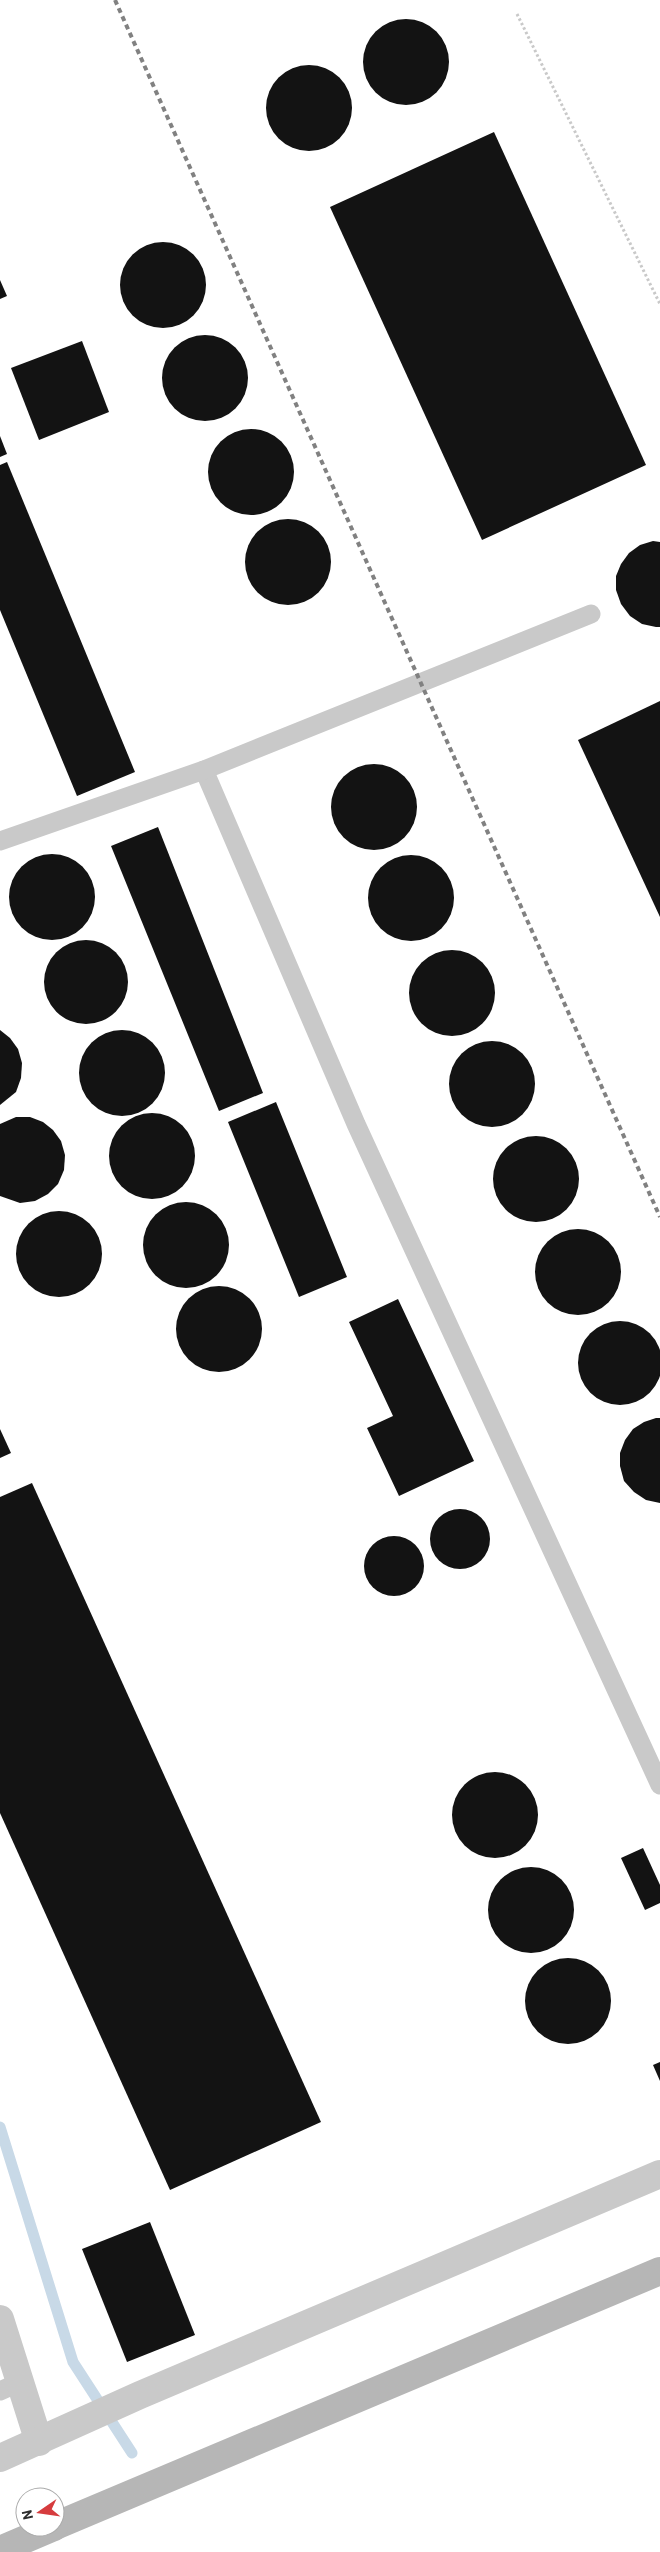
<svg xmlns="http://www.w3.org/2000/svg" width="660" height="2552" font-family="Barlow,sans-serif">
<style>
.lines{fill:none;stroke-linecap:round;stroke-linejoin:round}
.stream{stroke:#c8d9e7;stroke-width:11}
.building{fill:#131313}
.path{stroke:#c9c9c9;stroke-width:3;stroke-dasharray:2.5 2.5;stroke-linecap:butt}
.service{stroke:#c9c9c9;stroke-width:19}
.minor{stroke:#c9c9c9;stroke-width:28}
.secondary{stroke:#b6b6b6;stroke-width:28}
.rail{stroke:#818181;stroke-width:4;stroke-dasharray:5 4;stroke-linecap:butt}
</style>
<rect width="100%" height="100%" fill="#fff"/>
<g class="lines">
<path class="stream" d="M0,2127l73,235 59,91"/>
</g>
<g class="building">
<circle cx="406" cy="62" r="43"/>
<circle cx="309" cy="108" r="43"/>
<path d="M494,132l152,333 -164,75 -152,-333z"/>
<circle cx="163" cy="285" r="43"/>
<path d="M0,280l7,16 -7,3z"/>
<circle cx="205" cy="378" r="43"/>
<path d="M82,341l27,71 -70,28 -28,-72z"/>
<circle cx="251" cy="472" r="43"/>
<path d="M0,436l7,18 -7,3z"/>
<path d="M7,462l128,310 -58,24 -77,-186v-145z"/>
<circle cx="288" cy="562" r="43"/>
<path d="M653,541l7,1v85h-4l-14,-3 -12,-8 -9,-12 -5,-14v-14l5,-12 8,-11 11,-8z"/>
<path d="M660,701v216l-82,-177z"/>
<circle cx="374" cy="807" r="43"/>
<path d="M158,827l105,266 -44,18 -108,-265z"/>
<circle cx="52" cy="897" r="43"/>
<circle cx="411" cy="898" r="43"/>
<circle cx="86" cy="982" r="42"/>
<circle cx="452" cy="993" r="43"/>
<path d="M0,1030l10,8 8,11 4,14 -1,15 -5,14 -16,13z"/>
<circle cx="122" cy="1073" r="43"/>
<circle cx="492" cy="1084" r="43"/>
<path d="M276,1102l71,175 -48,20 -71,-175z"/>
<circle cx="152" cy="1156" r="43"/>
<path d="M16,1117h14l13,5 10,8 8,11 4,14 -1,15 -6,14 -10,10 -13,7 -15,2 -20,-7v-72z"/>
<circle cx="536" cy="1179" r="43"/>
<circle cx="186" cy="1245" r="43"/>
<circle cx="59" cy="1254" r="43"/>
<circle cx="578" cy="1272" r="43"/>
<circle cx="219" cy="1329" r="43"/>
<path d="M398,1299l76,162 -75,35 -32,-68 26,-12 -44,-94z"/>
<circle cx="620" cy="1363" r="42"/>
<path d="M656,1418h4v85l-14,-3 -12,-8 -10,-11 -4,-15v-13l5,-13 8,-11 11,-7z"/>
<path d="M0,1429l11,24 -11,5z"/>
<path d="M32,1483l289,639 -151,68 -170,-377v-316z"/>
<circle cx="460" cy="1539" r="30"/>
<circle cx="394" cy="1566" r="30"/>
<circle cx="495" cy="1815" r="43"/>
<path d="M643,1848l17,37v18l-15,7 -24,-52z"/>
<circle cx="531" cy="1910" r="43"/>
<circle cx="568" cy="2001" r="43"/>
<path d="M660,2062v19l-7,-16z"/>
<path d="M150,2222l45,113 -68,27 -45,-113z"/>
</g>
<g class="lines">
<path class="path" d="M517,14l143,290"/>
<g class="service">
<path d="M204,770l152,354 304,661"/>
<path d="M0,841l204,-71 387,-156"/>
<path d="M0,2391l20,-9"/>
</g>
<g class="minor">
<path d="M0,2319l39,123"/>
<path d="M0,2458l140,-63 520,-221"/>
</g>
<g class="secondary">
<path d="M55,2526l605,-255"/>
<path d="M0,2550l54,-23"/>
</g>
<path class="rail" d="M115,0l545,1217"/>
</g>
<g transform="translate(40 2512) rotate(257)"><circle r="24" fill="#ffffff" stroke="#ababab"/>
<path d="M0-4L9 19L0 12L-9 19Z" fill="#d63c3e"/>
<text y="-8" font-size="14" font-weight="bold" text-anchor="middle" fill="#2c2c2c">N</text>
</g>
</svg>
